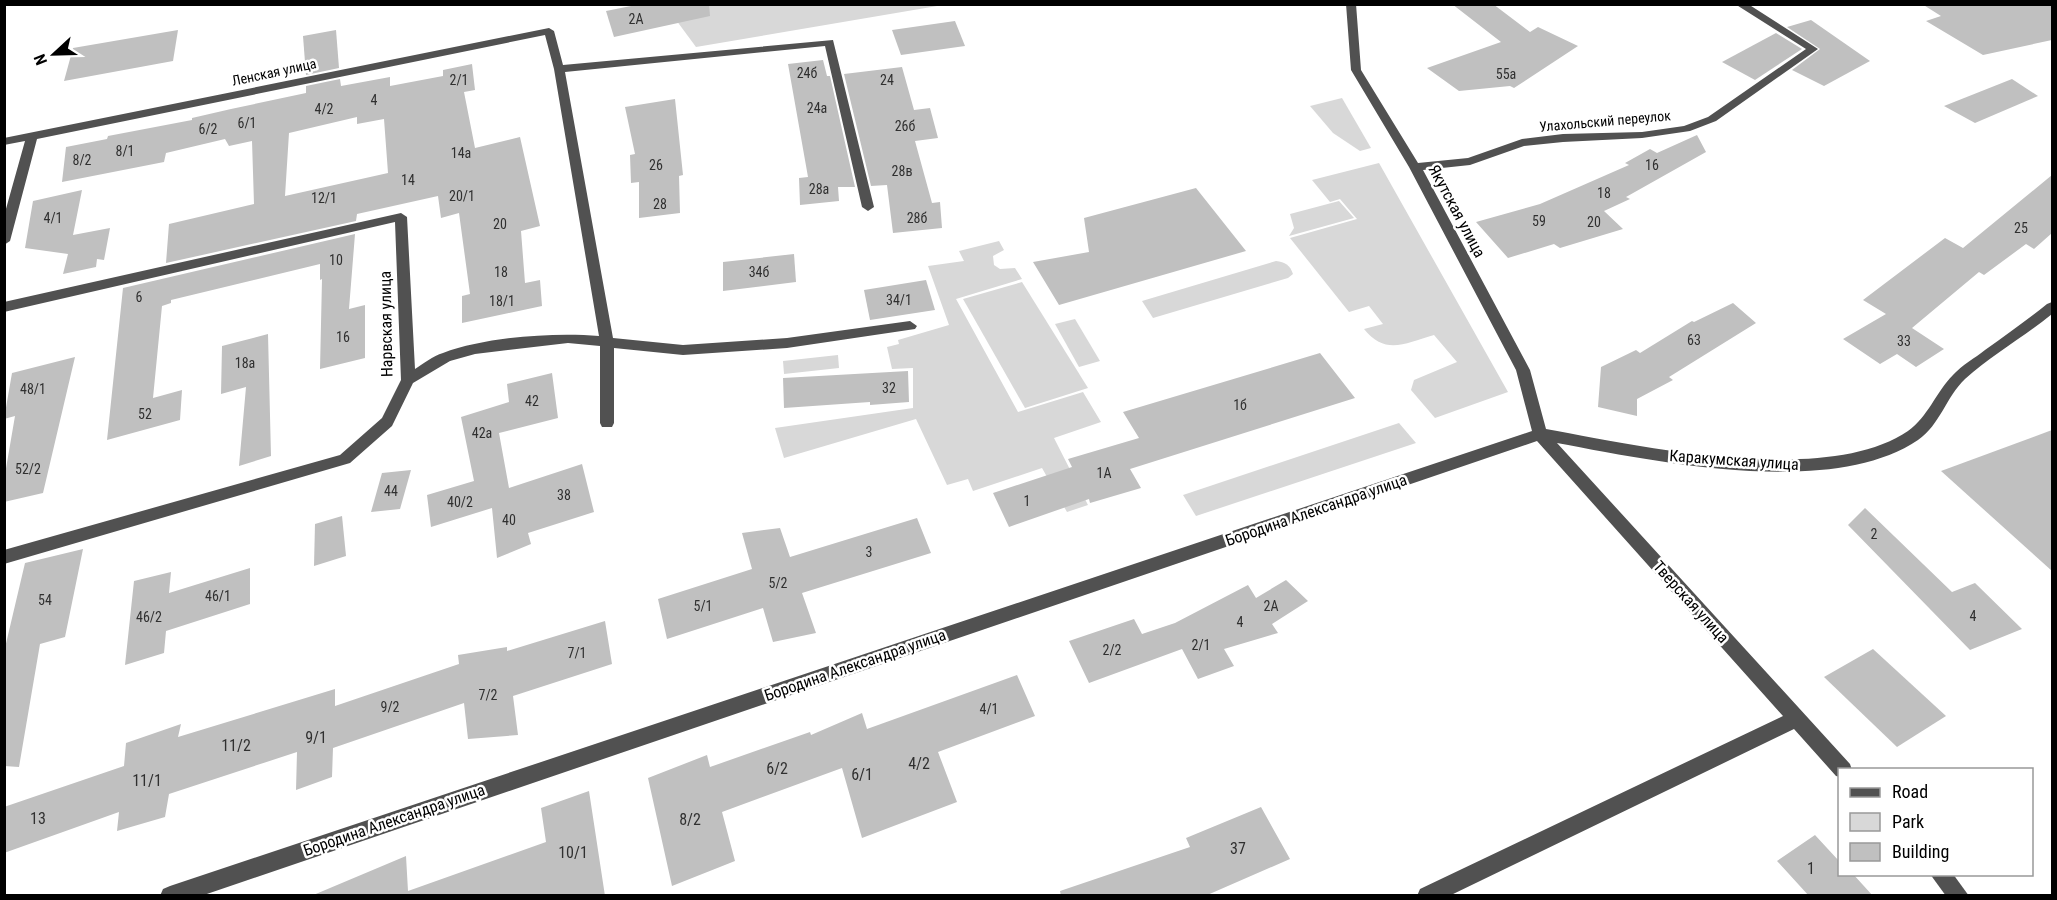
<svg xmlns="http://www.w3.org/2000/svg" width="2057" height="900" font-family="'Roboto Condensed',sans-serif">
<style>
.green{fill:#d8d8d8}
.building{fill:#c0c0c0;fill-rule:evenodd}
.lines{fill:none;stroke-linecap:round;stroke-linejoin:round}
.minor{fill:#515151;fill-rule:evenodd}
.labels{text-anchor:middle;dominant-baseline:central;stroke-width:5;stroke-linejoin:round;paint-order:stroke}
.number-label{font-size:14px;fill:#303030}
.far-street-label{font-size:14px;fill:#000;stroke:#fff}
.street-label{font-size:16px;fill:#000;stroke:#fff}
.near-number-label{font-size:16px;fill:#303030}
</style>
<rect width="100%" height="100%" fill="#fff"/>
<g class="green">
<path d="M949,4l-253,43 -31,-42z"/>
<path d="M1342,98l29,50 -11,3 -27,-18 -23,-27z"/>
<path d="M1379,163l129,229 -73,26 -24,-28 3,-10 43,-18 -23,-27c-29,8 -48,21 -70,-6l19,-5 -14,-18 -20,6 -59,-74 67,-19 -17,-20 -10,3 -18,-22z"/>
<path d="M1339,201l15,17 -65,18 5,-8 -4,-14z"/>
<path d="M999,241l5,9 -11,6 1,9 6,4 15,-1 7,11 -66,20 62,113 65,-20 18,30 -47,16 34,67 -21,7 -25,-44 -69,23 -5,-12 -21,6 -31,-66 -132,39 -9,-30 138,-20v-40l-21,1 -5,-22 12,-3 -1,-4 51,-15 -21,-59 36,-5 -5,-10z"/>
<path d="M1276,261c9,1 14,4 17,13l-5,4 -135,40 -11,-17z"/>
<path d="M1022,282l66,106 -63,20 -62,-109z"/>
<path d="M1075,319l25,42 -21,6 -24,-43z"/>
<path d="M838,355l1,13 -55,6 -1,-13z"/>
<path d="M1399,423l17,20 -220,73 -13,-21z"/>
</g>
<g class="building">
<path d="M641,4h68l1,12 -96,21 -8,-26z"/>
<path d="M1452,4h41l37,28 8,-5 40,19 -64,42 -4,-2 -51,5 -32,-23 74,-26z"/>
<path d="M1922,4h130v36l-69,15 -57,-34 15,-5z"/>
<path d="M1811,20l59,41 -46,25 -32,-16 28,-21 -33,-22z"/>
<path d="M955,21l10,25 -64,9 -9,-25z"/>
<path d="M178,30l-5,31 -109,20 9,-33z"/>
<path d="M336,30l3,38 -33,7 -3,-39z"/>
<path d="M1776,33l26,16 -47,31 -33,-18z"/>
<path d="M823,60l4,16h3l25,111h-17l1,14 -39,4 -1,-27 9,-1 -20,-113z"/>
<path d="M472,64l3,26 -11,2 11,56 45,-11 20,89 -19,5 4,52 15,-3 2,26 -80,17v-27l8,-2 -11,-81 -18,5 -3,-22 -81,18 -1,7 -190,42 3,-39 85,-20 -2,-63 -23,5 -4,-7 -59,14 -2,9 -102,20 4,-35 41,-8 1,-3 84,-16v-2l39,-9 75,-16v-7l34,-7 1,7 49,-9v9l53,-10v-6zM357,117v7l27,-5 4,54 -103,23 4,-63z"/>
<path d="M902,67l12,43 16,-2 8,30 -23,3 17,62 8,-1 2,26 -49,5 -6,-48 -16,1 -27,-112z"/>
<path d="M2012,79l26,17 -63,27 -31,-17z"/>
<path d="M675,99l8,76 -4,1 1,37 -41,5v-36l-8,1 -1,-28 5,-1 -10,-47z"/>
<path d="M1697,135l9,17 -80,45 4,2 -26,12 19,18 -63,19 -6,-4 -46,14 -32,-36 64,-18 89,-39 -4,-2 25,-14 7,4z"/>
<path d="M2052,175v58l-18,16 -8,-5 -42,31 -5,-3 -67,56 32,21 -28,18 -19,-13 -17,10 -37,-25 43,-25 -23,-14 82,-62 18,10z"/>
<path d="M1196,188l50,63 -187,54 -26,-43 56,-10 -5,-34z"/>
<path d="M82,190l-9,45 37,-7 -6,32 -7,-1 -1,8 -33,7 5,-20 -43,-6 8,-47z"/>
<path d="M355,234l-6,75 16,-4v53l-45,11 2,-90 -2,1v-16l-149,36v3l-9,3 -9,92 29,-8 -2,30 -73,20 16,-152z"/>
<path d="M794,254l2,28 -73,9v-29z"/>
<path d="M926,280l9,30 -65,10 -6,-30z"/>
<path d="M1733,303l23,20 -87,54 4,3 -36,19v17l-39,-9 3,-40 35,-17 4,3 52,-32 2,1z"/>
<path d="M268,334l3,122 -32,10 7,-79 -25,7 1,-48z"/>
<path d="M1320,353l35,45 -225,71 11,19 -51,15 -1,-4 -80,28 -16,-34 79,-26 -4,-8 71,-21 -16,-26z"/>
<path d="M75,357l-32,136 -39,9v-22l11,-64 -11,3 8,-46z"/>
<path d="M908,371l1,31 -39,3v-3l-86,6 -1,-30z"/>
<path d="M552,373l6,45 -59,15 10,55 73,-24 12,48 -66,21 3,11 -34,14 -5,-50 -61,19 -4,-32 47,-14 -13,-64 48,-15 -2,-18z"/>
<path d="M2052,430v141l-111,-100z"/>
<path d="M411,470l-11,39 -29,3 11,-39z"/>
<path d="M1865,508l87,84 23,-9 47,46 -52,21 -122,-125z"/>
<path d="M342,516l4,40 -32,10 1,-42z"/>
<path d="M917,518l14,35 -129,40 14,40 -43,9 -10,-34 -96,31 -9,-40 94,-30 -10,-36 38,-5 10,29z"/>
<path d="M83,549l-18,88 -25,7 -21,123 -15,-1v-114l21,-89z"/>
<path d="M250,568v36l-84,27 -2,22 -39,12 9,-84 37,-9 -2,21z"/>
<path d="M1286,580l22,21 -36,23 6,9 -54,16 10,17 -36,13 -16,-30 -93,34 -20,-42 65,-22 8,15 33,-11 73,-38 8,13z"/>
<path d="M605,621l7,43 -99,32 5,39 -50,4 -4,-36 -131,45 -1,29 -36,13 1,-38 -128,42 -4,23 -48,14 2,-19 -115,41v-46l120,-41 2,-23 55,-19 -3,13 157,-48v17l124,-42 -1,-9 49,-8v4z"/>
<path d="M1873,649l73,67 -49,31 -73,-70z"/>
<path d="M1017,675l18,41 -97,36 19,50 -95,36 -20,-70 -120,44 13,49 -63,25 -24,-108 59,-23 3,12 100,-35 1,3 51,-22 5,16z"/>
<path d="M589,791l16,105h-294l95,-40 2,35 138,-49 -5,-34z"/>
<path d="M1261,807l29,52 -85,37h-144l-1,-5 130,-44 -4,-9z"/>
<path d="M1815,835l24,26v13h14l20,22h-64l-32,-35z"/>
</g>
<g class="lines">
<g class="minor">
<path d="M1346,4h10l5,66 57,93 50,-5 54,-19 41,-5 79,-2 42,-6 24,-9 98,-68 -71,-45h13l70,45 -102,72 -26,10 -48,7 -79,4 -39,4 -54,19 -47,5 107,200 16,59c93,17 280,58 362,2 20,-14 28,-39 45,-56 9,-10 22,-17 32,-25 21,-15 42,-30 62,-46l5,-2v12c-27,22 -60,41 -87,65 -19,18 -25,46 -47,61 -87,59 -264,21 -361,3l293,321 2,6h-12v7l-4,-1 -42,-47 -345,167h-32l3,-7 363,-173 -246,-275 -1336,455h-41l3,-7 7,-3 1362,-455 -16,-61 -107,-203 -58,-97z"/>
<path d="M549,28l5,3 9,34 270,-25 41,167 -6,4 -6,-4 -37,-161 -260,26 48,266 70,7 104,-7 123,-17 7,5 -2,3 -128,19 -104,7 -69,-7v75l-2,4h-10l-2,-4v-77l-32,-3 -93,11 -25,7 -37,22 -21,43 -42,37 -346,101v-14l336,-95 42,-37 19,-38 -6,-158 -391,90v-10l397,-89 6,4 8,152c8,-5 18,-13 28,-16 43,-16 111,-21 156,-17l-45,-267 -9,-34 -508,104 -27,102 -6,4v-29l21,-75 -21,4v-7z"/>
<path d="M1930,874h23l16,22h-23z"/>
</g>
</g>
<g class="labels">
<g class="number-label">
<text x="636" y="19">2А</text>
<text x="807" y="73">24б</text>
<text x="1506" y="74">55а</text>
<text x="459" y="80">2/1</text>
<text x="887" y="80">24</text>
<text x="374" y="100">4</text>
<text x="817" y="108">24а</text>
<text x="324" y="109">4/2</text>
<text x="247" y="123">6/1</text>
<text x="905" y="126">26б</text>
<text x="208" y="129">6/2</text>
<text x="125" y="151">8/1</text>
<text x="461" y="153">14а</text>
<text x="82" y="160">8/2</text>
<text x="656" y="165">26</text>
<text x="1652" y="165">16</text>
<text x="902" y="171">28в</text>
<text x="408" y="180">14</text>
<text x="819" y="189">28а</text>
<text x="1604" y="193">18</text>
<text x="462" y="196">20/1</text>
<text x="324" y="198">12/1</text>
<text x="660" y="204">28</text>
<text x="53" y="218">4/1</text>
<text x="917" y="218">28б</text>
<text x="1539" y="221">59</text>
<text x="1594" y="222">20</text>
<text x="500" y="224">20</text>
<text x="2021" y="228">25</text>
<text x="336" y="260">10</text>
<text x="501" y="272">18</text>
<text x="759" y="272">34б</text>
<text x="139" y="297">6</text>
<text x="899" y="300">34/1</text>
<text x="502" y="301">18/1</text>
<text x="343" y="337">16</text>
<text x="1694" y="340">63</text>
<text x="1904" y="341">33</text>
<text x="245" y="363">18а</text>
<text x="889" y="388">32</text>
<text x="33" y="389">48/1</text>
<text x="532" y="401">42</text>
<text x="1240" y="405">1б</text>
<text x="145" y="414">52</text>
<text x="482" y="433">42а</text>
<text x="28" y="469">52/2</text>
<text x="1104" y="473">1А</text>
<text x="391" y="491">44</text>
<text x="564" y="495">38</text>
<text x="1027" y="501">1</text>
<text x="460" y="502">40/2</text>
<text x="509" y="520">40</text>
<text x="1874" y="534">2</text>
<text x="869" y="552">3</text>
<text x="778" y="583">5/2</text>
<text x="218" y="596">46/1</text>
<text x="45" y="600">54</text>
<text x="703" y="606">5/1</text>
<text x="1271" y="606">2А</text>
<text x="1973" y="616">4</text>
<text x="149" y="617">46/2</text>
<text x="1240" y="622">4</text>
<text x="1201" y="645">2/1</text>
<text x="1112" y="650">2/2</text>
<text x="577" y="653">7/1</text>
<text x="488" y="695">7/2</text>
<text x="390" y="707">9/2</text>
<text x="989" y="709">4/1</text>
</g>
<g class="far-street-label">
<text transform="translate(274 72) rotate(-12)">Ленская улица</text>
<text transform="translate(1605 121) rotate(-5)">Улахольский переулок</text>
</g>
<g class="street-label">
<text transform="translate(1457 211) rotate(62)">Якутская улица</text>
<text transform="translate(386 324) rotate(-91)">Нарвская улица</text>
<text transform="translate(1734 460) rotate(4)">Каракумская улица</text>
<text transform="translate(1316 510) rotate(-19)">Бородина Александра улица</text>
<text transform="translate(1691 602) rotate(48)">Тверская улица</text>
<text transform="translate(855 665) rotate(-19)">Бородина Александра улица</text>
<text transform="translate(394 820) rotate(-19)">Бородина Александра улица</text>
</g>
<g class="near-number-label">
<text x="316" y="737">9/1</text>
<text x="236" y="745">11/2</text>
<text x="919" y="763">4/2</text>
<text x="777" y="768">6/2</text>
<text x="862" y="774">6/1</text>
<text x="147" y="780">11/1</text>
<text x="38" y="818">13</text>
<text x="690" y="819">8/2</text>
<text x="1238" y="848">37</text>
<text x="573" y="852">10/1</text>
<text x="1811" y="868">1</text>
</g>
</g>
<rect width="2057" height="900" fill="none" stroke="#000000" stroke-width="12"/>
<rect x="1838" y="768" width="195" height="108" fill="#ffffff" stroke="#999999" stroke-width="1.5"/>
<rect x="1850" y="788" width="30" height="9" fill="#515151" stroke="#999999" stroke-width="1.5"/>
<text x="1892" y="798" font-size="18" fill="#000000">Road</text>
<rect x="1850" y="813" width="30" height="18" fill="#d8d8d8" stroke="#999999" stroke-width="1.5"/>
<text x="1892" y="828" font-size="18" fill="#000000">Park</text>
<rect x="1850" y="843" width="30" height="18" fill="#c0c0c0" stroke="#999999" stroke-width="1.5"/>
<text x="1892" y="858" font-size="18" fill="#000000">Building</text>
<g transform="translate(54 54) rotate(248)" stroke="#ffffff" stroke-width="4.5" paint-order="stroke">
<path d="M0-4.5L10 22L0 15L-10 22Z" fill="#000000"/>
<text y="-9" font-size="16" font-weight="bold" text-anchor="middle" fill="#000000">N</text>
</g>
</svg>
